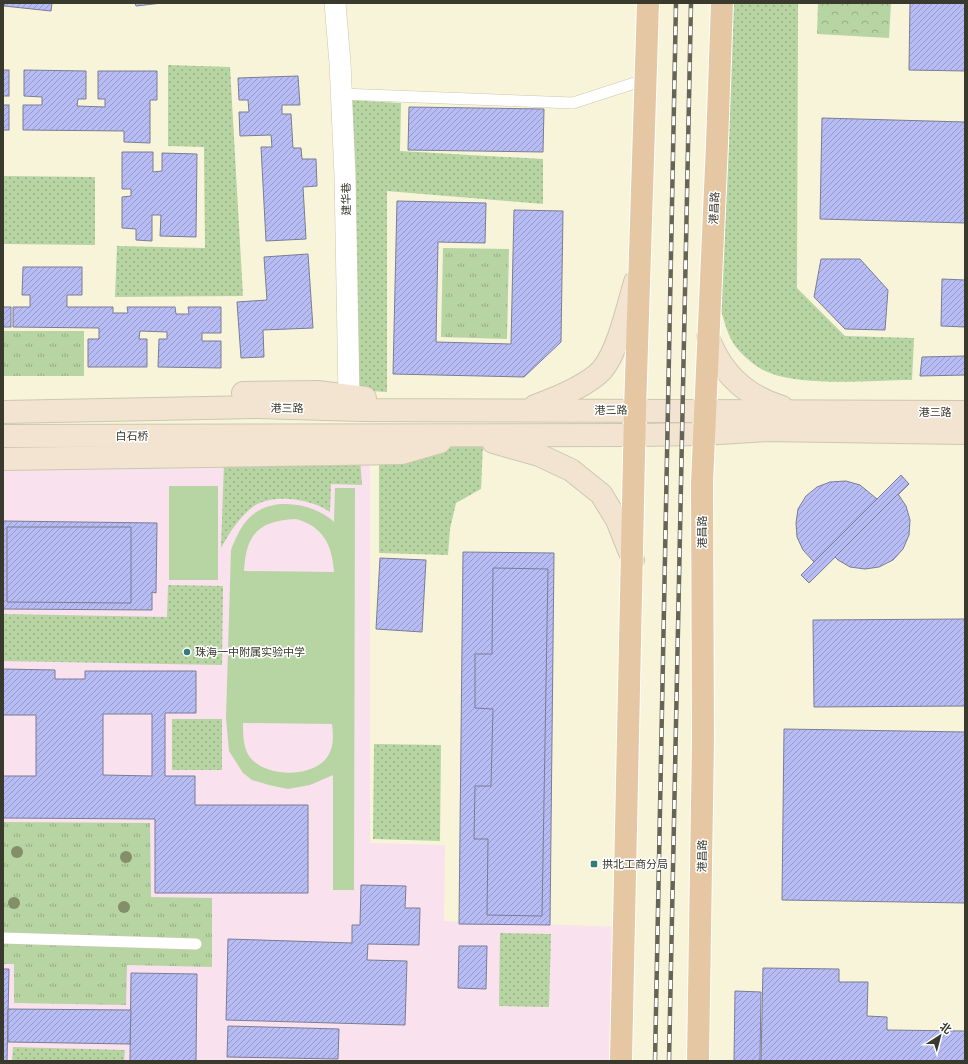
<svg xmlns="http://www.w3.org/2000/svg" width="968" height="1064" font-family="Mulish,'Noto Sans SC',sans-serif">
<style>
.education{fill:#f9e1ed}
.grass{fill:url(#grass-dots)}
.forest{fill:url(#forest-crowns)}
.park{fill:url(#park-tufts)}
.pitch{fill:#b7d5a2;fill-rule:evenodd}
.building{fill:url(#building-hatch);stroke:#7a7d94;fill-rule:evenodd}
.lines{fill:none;stroke-linecap:round;stroke-linejoin:round}
.lane-casing{stroke:#ccc8af;stroke-width:12}
.street-casing{stroke:#ccc8af;stroke-width:22}
.secondary-casing{stroke:#ccc8af;stroke-width:24}
.primary-casing{stroke:#fff;stroke-width:24}
.lane{stroke:#fff;stroke-width:11}
.street{stroke:#fff;stroke-width:21}
.secondary{stroke:#f2e4d1;stroke-width:22}
.primary{stroke:#e5c8a3;stroke-width:22}
.rail-casing{stroke:#666456;stroke-width:4.5}
.rail{stroke:#fff;stroke-width:3;stroke-dasharray:9;stroke-linecap:butt}
.tree{fill:#848f69}
.poi-dot{fill:#337c78;stroke:#fff;stroke-width:1.5}
.labels{text-anchor:middle;dominant-baseline:central;stroke-width:3;stroke-linejoin:round;paint-order:stroke}
.street-label{font-size:11px;fill:#3a392e;stroke:#fff}
.poi-label{font-size:11px;fill:#3a392e;stroke:#fff;text-anchor:start}
</style>
<defs>
<pattern id="grass-dots" width="8" height="8" patternUnits="userSpaceOnUse"><rect width="8" height="8" fill="#b7d5a2"/><path d="M2 2h.1M6 6h.1" fill="none" stroke="#96ae84" stroke-width="1.8" stroke-linecap="round"/></pattern>
<pattern id="forest-crowns" width="20" height="18" patternUnits="userSpaceOnUse"><rect width="20" height="18" fill="#b7d5a2"/><path d="M2 6a3 3 0 1 1 6 0M12 15a3 3 0 1 1 6 0" fill="none" stroke="#96ae84"/></pattern>
<pattern id="park-tufts" width="24" height="20" patternUnits="userSpaceOnUse"><rect width="24" height="20" fill="#b7d5a2"/><path d="M3 7l-1-3M5 7V3M7 7l1-3M15 17l-1-3M17 17v-4M19 17l1-3" fill="none" stroke="#96ae84"/></pattern>
<pattern id="building-hatch" width="6" height="6" patternUnits="userSpaceOnUse"><rect width="6" height="6" fill="#b7bcf5"/><path d="M-1 1l2-2M0 6l6-6M5 7l2-2" fill="none" stroke="#969ac7"/></pattern>
</defs>
<rect width="100%" height="100%" fill="#f8f4d9"/>
<path class="education" d="M370,454v389l75,2 -1,76 180,6 -2,134h-619v-601z"/>
<g class="grass">
<path d="M730,3h68l-1,285 48,48 69,2 -2,42c-39,0 -106,7 -142,-7 -12,-4 -26,-16 -34,-26 -8,-10 -11,-24 -15,-36z"/>
<path d="M168,65l62,2 13,229 -128,1 2,-51 88,2 -1,-101 -36,-1z"/>
<path d="M346,100l55,3 -1,48 143,8v45l-156,-13v201l-34,-2z"/>
<path d="M3,176l92,1v68l-92,-1z"/>
<path d="M467,439l16,5 -2,45 -25,14 -6,26 -2,26 -69,-2v-92z"/>
<path d="M360,459l2,26 -31,-1 -1,28c-18,-13 -57,-19 -76,-6 -15,11 -24,26 -33,42l3,-85z"/>
<path d="M168,585l55,1 -1,79 -219,-4v-47l164,3z"/>
<rect x="172" y="719" width="50" height="51"/>
<path d="M374,744l67,1 -1,96 -67,-2z"/>
<path d="M500,933l51,1 -2,73 -50,-1z"/>
<path d="M13,1047l112,3 -1,11h-112z"/>
</g>
<path class="forest" d="M818,3h73l-2,35 -72,-4z"/>
<g class="park">
<path d="M443,248l66,1 -2,90 -66,-2z"/>
<rect x="3" y="331" width="81" height="45"/>
<path d="M3,822l147,1 1,74 61,1v69l-85,-2 -1,40 -112,-2v-39h-11z"/>
</g>
<g class="pitch">
<rect x="169" y="486" width="49" height="94"/>
<path d="M335,488h20l-1,402h-21v-115l-23,10 -22,4 -19,-4 -17,-5 -9,-7 -14,-22 -3,-33 5,-168c4,-11 10,-24 18,-32 22,-23 65,-15 85,4zM296,519c28,8 36,26 38,53l-90,-1c2,-37 14,-50 52,-52zM243,723l89,1c1,8 2,20 -2,28 -11,27 -65,27 -81,4 -6,-9 -6,-23 -6,-33z"/>
</g>
<g class="building">
<path d="M5,3h47l-1,8 -47,-5z"/>
<path d="M135,3h27l-26,3z"/>
<path d="M910,3h55v68l-56,-1z"/>
<rect x="3" y="70" width="6" height="26"/>
<path d="M24,70l62,1v28h-8l-1,7 28,1v-8h-7v-28h59v29h-7v43l-26,-1v-11l-101,-1v-25h19v-8l-18,-1z"/>
<path d="M298,76l2,29h-18v9h9l2,34h8l1,11h14l1,27 -14,1 3,52 -40,2 -5,-94h11l-1,-12 -31,1 -1,-24h10l-1,-12h-9l-1,-22z"/>
<rect x="3" y="105" width="6" height="25"/>
<path d="M409,107l135,2 -1,43 -135,-2z"/>
<path d="M822,118l143,4v101l-145,-4z"/>
<path d="M122,152h31v20l9,-1v-18l35,1 -1,83 -36,-1 1,-21h-9v26l-16,-1v-11l-14,-1v-31l9,-1v-7h-9z"/>
<path d="M397,201l89,2 -1,40 -47,-1 -2,100 75,2 3,-134 49,1 -2,131 -37,35 -131,-3z"/>
<path d="M308,254l5,74 -50,2 1,27 -23,1 -4,-56 30,-2 -3,-43z"/>
<path d="M821,259h39l28,31 -3,40 -40,-1 -31,-32z"/>
<path d="M23,267h59v28h-15v12h46v6h15l-1,-6h48l1,7h13l-1,-7h33v26h-19v8h19v27l-63,-1 1,-28h8v-7l-27,-1 -1,8h8v28h-59v-28h11v-11l-86,-1v-20h17v-12h-8z"/>
<path d="M942,279l23,1v47l-24,-1z"/>
<rect x="3" y="307" width="8" height="20"/>
<path d="M965,356v19l-45,1 2,-19z"/>
<path d="M901,475l8,9 -100,99 -8,-8z"/>
<path d="M846,481l14,4 17,14 -63,63 -11,-12 -6,-13 -1,-14 2,-14 8,-13 11,-9 13,-5z"/>
<path d="M898,494l8,12 4,14 -1,15 -6,14 -10,11 -14,7 -14,2 -15,-2 -12,-7 -3,-3z"/>
<path d="M3,521l154,2 -1,70 -4,-1v18l-149,-1z"/>
<path d="M7,527h124v76l-124,-1z"/>
<path d="M463,552l91,1 -4,372 -91,-1z"/>
<path d="M380,558l46,2 -4,72 -46,-3z"/>
<path d="M493,568l55,1 -6,347 -55,-1 1,-76h-14l1,-53h16l2,-77 -18,-1v-54h17z"/>
<path d="M965,619v87l-151,1 -1,-87z"/>
<path d="M3,669l52,1v9h30v-8h111v42h-31v63h30v29h113v88h-153v-74l-152,-1v-42h33v-61h-33zM103,714h49v62l-49,-1z"/>
<path d="M784,729l181,3v171l-183,-3z"/>
<path d="M361,885l45,1 -1,22h15l-1,37 -51,-1 -1,16 40,1 -2,64 -179,-5 2,-81 124,4v-18h8z"/>
<path d="M459,946h28l-1,43 -28,-1z"/>
<path d="M763,968l76,1v13h29l-1,34 20,1v13l78,1v30h-204z"/>
<path d="M3,969h6l-2,92h-4z"/>
<path d="M131,973l66,1 -1,87h-66z"/>
<path d="M735,991l26,1 -1,69h-26z"/>
<path d="M8,1009l123,1 -1,34 -122,-2z"/>
<path d="M228,1026l111,3 -1,30 -111,-2z"/>
</g>
<g class="lines">
<g class="lane-casing">
<g id="lane">
<path d="M341,94l232,9 74,-24"/>
<path d="M3,938l193,6"/>
</g>
</g>
<g class="street-casing">
<path id="street" d="M335,3l5,60 5,112 4,221"/>
</g>
<g class="secondary-casing">
<g id="secondary">
<path d="M708,337c13,36 37,59 74,70"/>
<path d="M243,393l75,-1 47,6"/>
<path d="M535,406c19,-7 53,-21 67,-36 16,-19 26,-64 33,-88"/>
<path d="M3,412l254,-5 104,3 604,2"/>
<path d="M3,436l632,-1 69,-1 62,-4 199,3"/>
<path d="M493,442l46,13 32,15 30,24 16,26 16,40"/>
<path d="M3,459l399,-6 38,-11"/>
</g>
</g>
<g class="primary-casing">
<g id="primary">
<path d="M621,1061l14,-651 13,-407"/>
<path d="M698,1061l5,-322 -1,-256 15,-339 5,-141"/>
</g>
</g>
<use href="#lane" class="lane"/>
<use href="#street" class="street"/>
<use href="#secondary" class="secondary"/>
<use href="#primary" class="primary"/>
<g class="rail-casing">
<g id="rail">
<path d="M655,1061l21,-1058"/>
<path d="M669,1061l22,-1058"/>
</g>
</g>
<use href="#rail" class="rail"/>
</g>
<g class="tree">
<circle cx="17" cy="852" r="6"/>
<circle cx="126" cy="857" r="6"/>
<circle cx="14" cy="903" r="6"/>
<circle cx="124" cy="907" r="6"/>
</g>
<g class="poi-dot">
<circle cx="187" cy="652" r="4"/>
<rect x="590" y="860" width="8" height="8" rx="2"/>
</g>
<g class="labels">
<g class="street-label">
<text transform="translate(346 199) rotate(-91)">建华巷</text>
<text transform="translate(714 208) rotate(-87)">港昌路</text>
<text transform="translate(287 408) rotate(1)">港三路</text>
<text transform="translate(611 410) rotate(-1)">港三路</text>
<text x="935" y="412">港三路</text>
<text x="132" y="436">白石桥</text>
<text transform="translate(702 532) rotate(-90)">港昌路</text>
<text transform="translate(702 856) rotate(-89)">港昌路</text>
</g>
<g class="poi-label">
<text x="195" y="652">珠海一中附属实验中学</text>
<text x="602" y="864">拱北工商分局</text>
</g>
</g>
<rect width="968" height="1064" fill="none" stroke="#3a392e" stroke-width="8"/>
<g transform="translate(940 1036) rotate(36)" stroke="#ffffff" stroke-width="3" paint-order="stroke">
<path d="M0-3L7 15L0 10L-7 15Z" fill="#3a392e"/>
<text y="-6" font-size="11" font-weight="bold" text-anchor="middle" fill="#3a392e">北</text>
</g>
</svg>
